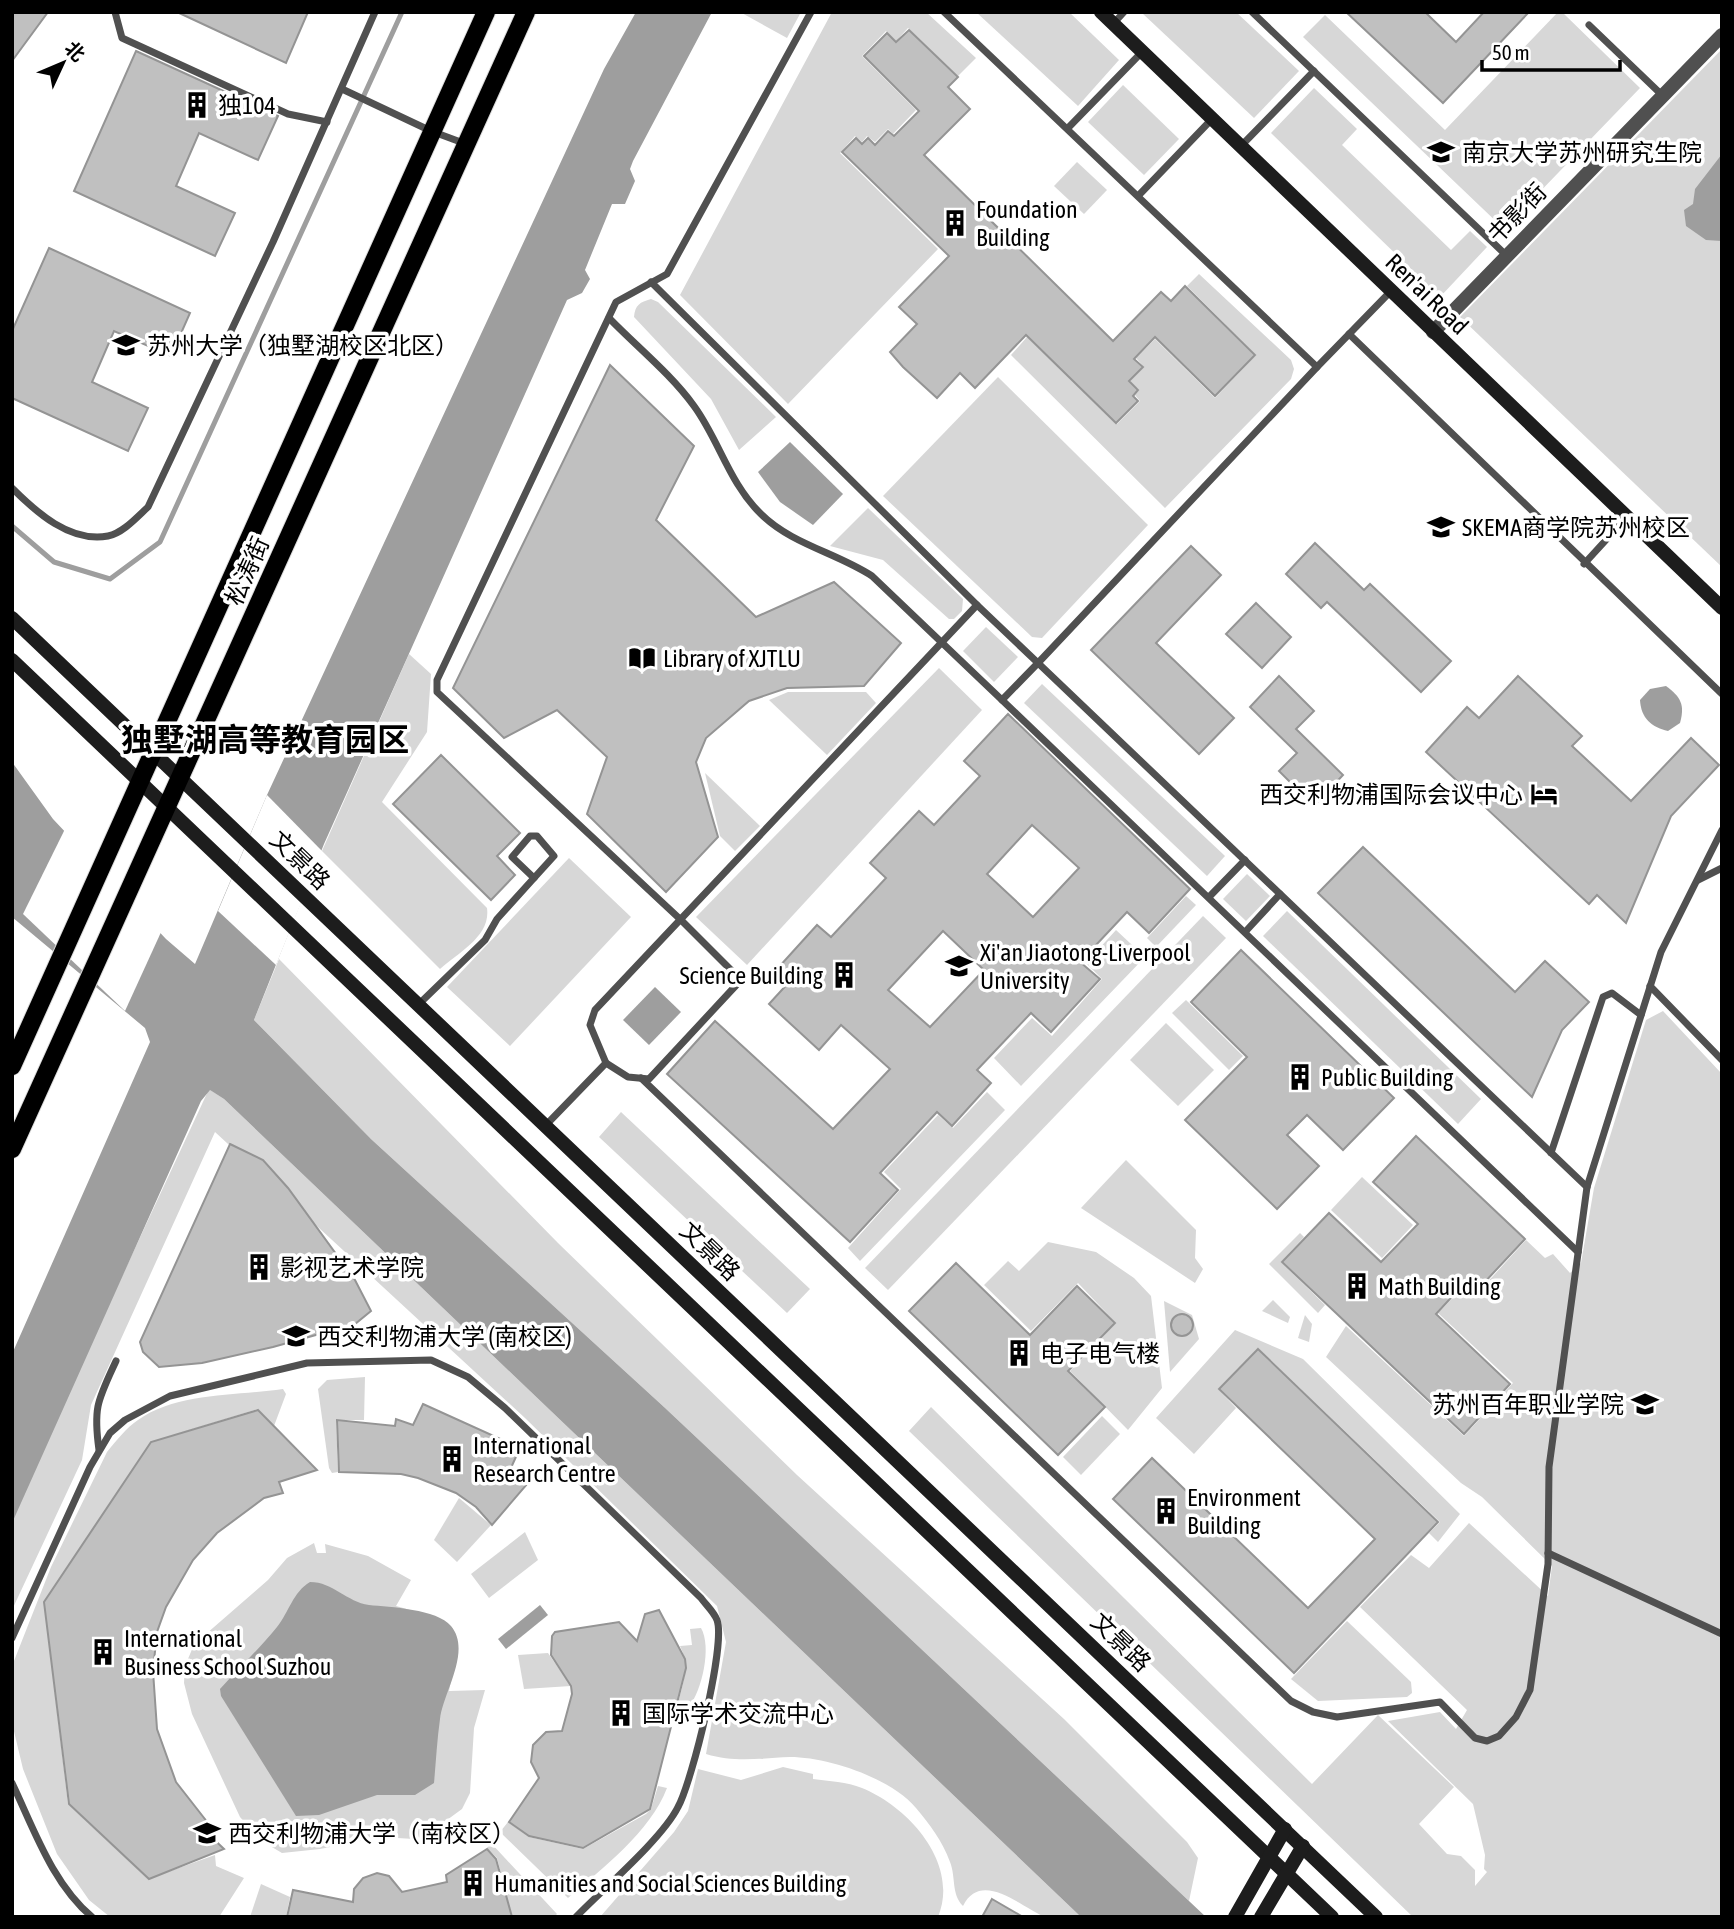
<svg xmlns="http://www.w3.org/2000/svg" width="1734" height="1929" viewBox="0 0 1734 1929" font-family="'Asap Condensed','Noto Sans SC',sans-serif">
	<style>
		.green { fill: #d7d7d7 }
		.water { fill: #9e9e9e }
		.pier { fill: #fff }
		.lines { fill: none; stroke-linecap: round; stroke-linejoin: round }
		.stream { stroke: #9e9e9e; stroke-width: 5 }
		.building { fill: #c0c0c0; stroke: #949494; stroke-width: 2; fill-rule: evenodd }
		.primary-casing { stroke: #dbdbdb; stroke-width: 20 }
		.service { stroke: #505050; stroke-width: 7 }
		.tertiary { stroke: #505050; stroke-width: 14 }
		.secondary { stroke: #1d1d1d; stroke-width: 14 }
		.primary { stroke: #000; stroke-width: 18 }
		.labels { text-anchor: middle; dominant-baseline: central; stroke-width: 7; stroke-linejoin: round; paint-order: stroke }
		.poi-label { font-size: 24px; fill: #000; stroke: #fff; text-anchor: start }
		.street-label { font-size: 24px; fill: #000; stroke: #fff }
		.district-label { font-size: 32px; font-weight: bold; fill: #000; stroke: #fff }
	</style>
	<rect width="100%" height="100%" fill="#fff"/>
	<g class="green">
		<path d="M740 12H801L787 38Z"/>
		<path d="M832 12H926L976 58 958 76 908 28 896 41 886 31 862 56 916 110 893 134 888 129 875 142 867 136 862 142 855 136 840 153 938 249 788 404 680 295Z"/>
		<path d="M976 12H1069L1119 60 1078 106Z"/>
		<path d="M1236 12 1299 71 1254 118 1142 13Z"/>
		<path d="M1558 12H1562L1640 88 1504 229 1303 37 1325 15 1445 130Z"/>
		<path d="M1722 49V567L1460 317Z"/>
		<path d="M1123 85 1179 139 1144 175 1088 122Z"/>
		<path d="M1314 88 1357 129 1342 145 1451 250 1470 231 1487 247 1440 297 1271 133Z"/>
		<path d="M1077 162 1107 190 1084 214 1054 186Z"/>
		<path d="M1199 274 1291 360 1294 369 1291 379 1165 508 1011 355 1027 337 1117 424 1140 401 1135 395 1139 390 1130 381 1144 367 1136 358 1155 339 1215 398 1256 355 1187 286Z"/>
		<path d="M651 299 658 302 776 417 739 450 711 399 634 317C635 305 640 302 651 299Z"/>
		<path d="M998 377 1148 525 1042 638 1032 637 883 496Z"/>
		<path d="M868 508 963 599 962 611 954 619H949L883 560 830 546Z"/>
		<path d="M986 627 1018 657 994 682 963 651Z"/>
		<path d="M409 654 431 674 427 732 382 802 487 908C491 936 459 952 440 969L322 851Z"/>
		<path d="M939 668 982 710 747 965 696 917Z"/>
		<path d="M1042 684 1225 856 1207 876 1024 703Z"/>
		<path d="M788 692H866L876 703 827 755 769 700Z"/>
		<path d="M705 773 760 826 735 851 720 836Z"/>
		<path d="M569 858 631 917 510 1046 447 987Z"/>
		<path d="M1247 874 1270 896 1246 921 1223 899Z"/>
		<path d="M1186 896 1196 905 1156 947 1147 938Z"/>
		<path d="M1287 911 1481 1099 1458 1124 1263 936Z"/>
		<path d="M1203 916 1226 938 888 1290 865 1268Z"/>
		<path d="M1116 930 1145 957 1021 1086 994 1058 1032 1018 1052 1036 1102 979 1086 963Z"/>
		<path d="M279 959 558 1243 797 1475 1064 1719 1187 1842 1198 1858 1189 1901 664 1407 371 1139 254 1020Z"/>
		<path d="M1186 1000 1243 1056 1229 1070 1172 1013Z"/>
		<path d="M1663 1011 1722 1074V1917H1413L909 1431 931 1407 1312 1784 1378 1715 1454 1787 1419 1824 1447 1854 1461 1856 1475 1870V1886L1487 1872 1484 1869 1485 1855 1473 1804 1388 1721 1440 1712 1456 1729 1467 1710 1360 1607 1411 1555 1429 1568 1469 1523 1548 1596 1552 1566 1482 1497 1461 1483 1326 1357 1346 1326 1464 1436 1513 1383 1438 1313 1472 1278 1483 1287 1526 1240 1545 1258 1553 1254 1570 1273 1581 1263 1594 1188 1646 1020Z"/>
		<path d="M1166 1023 1214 1070 1178 1106 1130 1060Z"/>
		<path d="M209 1089 224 1099 1081 1917C1070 1917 1054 1920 1043 1916 1020 1906 981 1870 963 1906 951 1894 956 1877 950 1862 942 1840 930 1825 916 1808 891 1778 828 1757 790 1757 760 1758 736 1763 706 1754L726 1642 717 1606 525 1418 215 1132 91 1405 82 1460 12 1610V1513Z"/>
		<path d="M987 1092 1005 1110 860 1261 848 1248 901 1189 884 1172 938 1115 953 1128Z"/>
		<path d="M621 1112 810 1289 787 1313 599 1137Z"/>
		<path d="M1126 1160 1196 1230 1195 1258 1203 1269 1195 1283 1081 1208Z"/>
		<path d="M1362 1177 1413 1225 1382 1258 1331 1210Z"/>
		<path d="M1300 1233 1304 1237 1281 1262 1325 1305 1318 1313 1269 1264Z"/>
		<path d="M1048 1242 1096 1252 1134 1278 1151 1296 1162 1388 1128 1430 1070 1371 1116 1323 1078 1283 1031 1331 984 1285 1008 1261 1019 1271Z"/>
		<path d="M1273 1300 1290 1317 1288 1323 1262 1311Z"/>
		<path d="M1164 1301 1192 1315 1199 1339 1170 1372Z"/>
		<path d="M1305 1315 1312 1324 1309 1342 1298 1338Z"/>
		<path d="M1235 1330 1303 1359 1460 1514 1438 1542 1429 1533 1440 1522 1258 1348 1218 1389 1236 1408 1194 1454 1156 1418Z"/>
		<path d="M365 1377 364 1420H336L338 1472 332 1473 329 1468 318 1389 327 1380Z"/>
		<path d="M283 1389 286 1394 274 1426 258 1409 151 1442 44 1602 68 1804 148 1879 215 1855 216 1866 244 1878 219 1917H110L89 1900 57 1854 23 1769 12 1723V1666L51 1567 107 1452C116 1441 126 1428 138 1420 178 1392 237 1396 283 1389Z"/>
		<path d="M1102 1416 1120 1434 1081 1475 1063 1457Z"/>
		<path d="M459 1498 491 1525 457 1562 434 1540Z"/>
		<path d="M525 1532 538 1560 489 1598 471 1574Z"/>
		<path d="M314 1543 317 1553H326L325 1544 368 1556 411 1580 396 1606C462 1625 463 1624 449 1691L485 1690 474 1728 470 1793 462 1809 425 1836 414 1839 381 1837 320 1849 282 1853 260 1840 240 1817 192 1714 184 1683 185 1666 193 1647 206 1634 268 1580 287 1558Z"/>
		<path d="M1347 1621 1411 1682 1412 1693 1407 1697 1318 1701 1291 1679Z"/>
		<path d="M701 1628C712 1647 702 1690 689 1707L678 1704C683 1683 690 1666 680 1646L692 1645 690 1629Z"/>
		<path d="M548 1653 571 1686 524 1689 518 1655Z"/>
		<path d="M783 1767 813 1774V1779C829 1781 847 1782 862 1788 909 1807 960 1864 938 1917H600L674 1832 688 1811 698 1769 741 1780Z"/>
		<path d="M658 1786 667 1788C650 1832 603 1868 568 1898L500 1832 508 1822 529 1837 583 1849 646 1814 651 1809Z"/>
		<path d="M491 1843 557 1914 554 1917H512L497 1858 487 1848Z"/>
		<path d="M261 1884 290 1897 286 1917H250Z"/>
	</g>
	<g class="water">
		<path d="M636 12H712L633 161 630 169 635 181 625 204H612L585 270 590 279 582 293 567 300 324 844 254 1020 371 1139 664 1407 1206 1917H1081L224 1099 210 1090 201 1101 12 1523V1354L150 1042 145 1028 12 917V762L53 819 166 939 195 964 267 795 604 69Z"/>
		<path d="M1722 154V241L1706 240 1686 226 1684 210 1693 204 1695 189Z"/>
		<path d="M790 442 843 494 813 525 780 502 758 472Z"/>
		<path d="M1666 686C1681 697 1685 705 1680 723L1668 731C1651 727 1641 718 1640 700L1650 689Z"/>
		<path d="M655 987 681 1012 649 1045 623 1020Z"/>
		<path d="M310 1582C333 1582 347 1602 369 1605 390 1607 437 1609 451 1626 472 1651 443 1693 440 1719 437 1740 436 1762 434 1783L415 1795H377L319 1815 296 1816 221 1696 220 1689C239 1668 259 1649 277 1627 289 1612 293 1592 310 1582Z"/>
		<path d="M540 1605 548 1615 506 1649 498 1639Z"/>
	</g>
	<g class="pier">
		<path d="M267 795 322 851 276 965 218 911Z"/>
		<path d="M66 827 162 930 125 1011 23 914Z"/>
	</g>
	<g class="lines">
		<path class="stream" d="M12 526 54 562 110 579 160 542 402 12"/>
	</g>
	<g class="building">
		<path d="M12 12H48L12 61Z"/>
		<path d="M177 12H308L286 63Z"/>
		<path d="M1346 12H1425L1456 42 1484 12H1529L1443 103Z"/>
		<path d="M909 30 958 77 948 87 970 109 924 155 1113 341 1161 292 1171 301 1185 286 1255 355 1215 396 1155 337 1134 359 1143 367 1129 381 1138 390 1133 396 1138 401 1116 423 1026 335 975 388 960 373 937 398 903 367 890 352 917 324 899 307 949 256 842 152 856 138 862 144 868 138 875 145 888 131 894 136 919 111 864 56 887 33 896 42Z"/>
		<path d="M136 51 278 116 258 160 199 133 176 186 235 213 215 256 74 191Z"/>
		<path d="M49 248 190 313 171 356 114 331 92 382 148 408 128 451 12 398V331Z"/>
		<path d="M610 365 694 446 656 520 756 617 834 582 901 643 864 686 787 688 749 701 706 738 696 762 718 837 666 892 587 814 607 757 557 710 504 738 453 688Z"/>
		<path d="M1315 543 1364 590 1370 584 1451 661 1421 692 1327 602 1321 608 1286 574Z"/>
		<path d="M1191 546 1221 575 1156 643 1234 718 1199 754 1091 650Z"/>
		<path d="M1256 603 1291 637 1262 668 1226 634Z"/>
		<path d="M1279 676 1314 711 1296 729 1343 775 1314 806 1279 771 1297 753 1250 707Z"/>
		<path d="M1518 676 1582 736 1572 746 1631 801 1691 738 1719 765 1671 816 1626 923 1597 895 1589 904 1426 752 1467 707 1479 718Z"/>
		<path d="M1008 714 1190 889 1149 933 1127 912 1080 962 1100 979 1051 1032 1031 1013 977 1070 991 1083 952 1126 937 1112 880 1173 898 1190 850 1242 667 1074 715 1021 833 1129 890 1069 841 1025 819 1050 769 1004 791 980 778 968 817 925 831 937 886 878 870 863 919 811 934 825 980 776 964 761ZM1032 825 1079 868 1033 917 987 874ZM943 931 984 970 930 1027 888 990Z"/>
		<path d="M441 755 520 833 497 856 515 875 491 900 393 804Z"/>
		<path d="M1363 847 1515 992 1545 961 1589 1002 1562 1030 1532 1097 1318 893Z"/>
		<path d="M1241 950 1394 1098 1343 1150 1307 1115 1287 1135 1319 1166 1277 1209 1185 1120 1247 1057 1191 1002Z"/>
		<path d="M1416 1136 1525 1239 1482 1285 1472 1275 1436 1314 1510 1384 1464 1434 1282 1262 1329 1213 1381 1262 1418 1224 1373 1182Z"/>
		<path d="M230 1144 263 1160 288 1188 355 1280 371 1311 355 1324 273 1347 202 1363 159 1367 143 1352 140 1342Z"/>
		<path d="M956 1263 1030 1335 1077 1286 1115 1323 1068 1371 1105 1407 1058 1455 909 1311Z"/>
		<circle cx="1182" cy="1325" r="11"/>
		<path d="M1258 1349 1438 1522 1294 1673 1113 1499 1152 1458 1308 1608 1375 1539 1219 1389Z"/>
		<path d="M423 1404 520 1448 510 1470 528 1483 492 1525 476 1507 456 1493 418 1478 401 1474 339 1472 337 1420 395 1426 396 1419 413 1425Z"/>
		<path d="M258 1410 317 1470 279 1482 283 1493 264 1498 217 1533 193 1560 166 1607 157 1632 153 1671 157 1729 176 1782 208 1823 204 1830 224 1849 149 1879 69 1804 44 1602 151 1442Z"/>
		<path d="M659 1610 685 1659 686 1668 650 1809 583 1848 529 1836 509 1822 539 1778 531 1762 533 1745 546 1732 562 1731 572 1694 571 1686 551 1655 552 1636 555 1632 619 1622 637 1641 645 1614Z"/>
		<path d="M487 1849 496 1859 512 1917H287L293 1890 353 1902 354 1889 363 1878 377 1873 389 1876 402 1892 447 1882 446 1875Z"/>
		<path d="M992 1899 1023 1917H982Z"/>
	</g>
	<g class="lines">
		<defs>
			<g id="primary">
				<path d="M12 1066 486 12"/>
				<path d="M12 1149 526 12"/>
			</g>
		</defs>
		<use href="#primary" class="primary-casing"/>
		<g class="service">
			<path d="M115 12 122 38 288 114 327 122"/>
			<path d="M1252 12 1507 256"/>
			<path d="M1113 24 1124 12"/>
			<path d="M1589 25 1663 96"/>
			<path d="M342 89 431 131 466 144"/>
			<path d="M1068 128 1142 52"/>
			<path d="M1241 146 1314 71"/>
			<path d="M1139 195 1212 119"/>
			<path d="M651 282 977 605"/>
			<path d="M609 318C636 346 671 374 694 406 719 440 729 483 761 514 791 544 837 553 872 576L1002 700"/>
			<path d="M1349 334 1722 694"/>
			<path d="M1317 367 1391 291"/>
			<path d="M12 488C36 512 70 543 108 536 123 533 137 517 148 507L273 242 375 12"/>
			<path d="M1584 564 1627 517"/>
			<path d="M530 836H537L554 856 534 878 512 857Z"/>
			<path d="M1698 880 1722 868"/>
			<path d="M1210 896 1245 860"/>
			<path d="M1246 931 1280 894"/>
			<path d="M1650 986 1722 1060"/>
			<path d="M419 1004 485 940 497 919 534 878"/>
			<path d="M606 1063 628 1077 649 1079 741 980 681 920 437 692V680L616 302 667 274 811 12"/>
			<path d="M641 1078 1291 1701 1313 1712 1337 1717 1440 1702 1475 1738 1487 1741 1499 1736 1516 1717 1530 1690 1548 1564 1549 1467 1587 1187 1661 952 1722 830"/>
			<path d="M546 1125 606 1063 590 1025 595 1010 977 605 1038 663 1317 367 944 12"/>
			<path d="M1551 1153 1603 997 1612 993 1641 1015"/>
			<path d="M1578 1252 1002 700 1038 663 1587 1187"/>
			<path d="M99 1450C93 1407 98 1400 116 1361"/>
			<path d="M1548 1553 1722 1634"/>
			<path d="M12 1638 90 1467 110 1433 125 1420 170 1396 307 1363 431 1360 468 1377 505 1408 701 1598C706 1605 714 1612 717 1620 726 1644 692 1782 678 1807 662 1839 603 1889 576 1917"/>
			<path d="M12 1783C34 1829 52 1883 92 1917"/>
		</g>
		<path class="tertiary" d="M1433 332 1722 35"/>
		<g class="secondary">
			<path d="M1101 12 1722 608"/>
			<path d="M12 618 1376 1917"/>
			<path d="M12 660 1332 1917"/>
			<path d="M1235 1917 1285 1829"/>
			<path d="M1261 1917 1303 1846"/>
		</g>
		<use href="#primary" class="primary"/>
	</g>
	<defs>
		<symbol id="building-bare" viewBox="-9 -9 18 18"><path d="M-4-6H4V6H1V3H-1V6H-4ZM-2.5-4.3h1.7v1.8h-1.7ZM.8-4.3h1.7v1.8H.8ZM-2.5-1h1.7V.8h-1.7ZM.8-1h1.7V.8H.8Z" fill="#000" stroke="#fff" stroke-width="2.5" paint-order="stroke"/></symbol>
		<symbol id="university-bare" viewBox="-9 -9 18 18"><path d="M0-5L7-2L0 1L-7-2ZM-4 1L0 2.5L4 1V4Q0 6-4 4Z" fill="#000" stroke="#fff" stroke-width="2.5" paint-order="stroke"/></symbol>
		<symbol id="library-bare" viewBox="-9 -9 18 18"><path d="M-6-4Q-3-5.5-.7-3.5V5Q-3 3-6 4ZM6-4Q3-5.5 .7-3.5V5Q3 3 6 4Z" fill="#000" stroke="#fff" stroke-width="2.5" paint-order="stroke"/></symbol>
		<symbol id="hotel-bare" viewBox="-9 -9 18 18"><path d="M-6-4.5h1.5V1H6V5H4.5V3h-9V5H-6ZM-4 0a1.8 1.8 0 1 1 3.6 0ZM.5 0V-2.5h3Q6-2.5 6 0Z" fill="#000" stroke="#fff" stroke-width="2.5" paint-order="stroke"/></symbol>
		<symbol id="school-bare" viewBox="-9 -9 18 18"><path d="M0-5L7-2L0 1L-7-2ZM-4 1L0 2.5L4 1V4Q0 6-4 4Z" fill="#000" stroke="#fff" stroke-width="2.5" paint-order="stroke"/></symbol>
	</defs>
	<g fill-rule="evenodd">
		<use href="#building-bare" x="178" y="86" width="38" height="38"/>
		<use href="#university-bare" x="1422" y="133" width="38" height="38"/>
		<use href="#building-bare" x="936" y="204" width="38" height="38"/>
		<use href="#university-bare" x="107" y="326" width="38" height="38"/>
		<use href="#university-bare" x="1422" y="508" width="38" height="38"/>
		<use href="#library-bare" x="623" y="639" width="38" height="38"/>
		<use href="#hotel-bare" x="1525" y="775" width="38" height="38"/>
		<use href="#university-bare" x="940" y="947" width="38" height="38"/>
		<use href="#building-bare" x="825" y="956" width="38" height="38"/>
		<use href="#building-bare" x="1281" y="1058" width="38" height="38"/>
		<use href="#building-bare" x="240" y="1248" width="38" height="38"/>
		<use href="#building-bare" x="1338" y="1267" width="38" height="38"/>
		<use href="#university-bare" x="277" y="1317" width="38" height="38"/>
		<use href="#building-bare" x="1000" y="1334" width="38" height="38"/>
		<use href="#university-bare" x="1626" y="1385" width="38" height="38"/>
		<use href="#building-bare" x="433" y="1440" width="38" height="38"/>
		<use href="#building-bare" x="1147" y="1492" width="38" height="38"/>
		<use href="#building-bare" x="84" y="1633" width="38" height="38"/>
		<use href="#building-bare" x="602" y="1694" width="38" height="38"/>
		<use href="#school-bare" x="188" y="1814" width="38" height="38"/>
		<use href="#building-bare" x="454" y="1864" width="38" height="38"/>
	</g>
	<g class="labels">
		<g class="poi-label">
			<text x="218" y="105">独104</text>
			<text x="1462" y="152">南京大学苏州研究生院</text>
			<text x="976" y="209">Foundation<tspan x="976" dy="28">Building</tspan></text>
			<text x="147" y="345">苏州大学（独墅湖校区北区）</text>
			<text x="1462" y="527">SKEMA商学院苏州校区</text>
			<text x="663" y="658">Library of XJTLU</text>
			<text x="1523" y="794" text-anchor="end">西交利物浦国际会议中心</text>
			<text x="980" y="952">Xi'an Jiaotong-Liverpool<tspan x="980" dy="28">University</tspan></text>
			<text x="823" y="975" text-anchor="end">Science Building</text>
			<text x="1321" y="1077">Public Building</text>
			<text x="280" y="1267">影视艺术学院</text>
			<text x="1378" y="1286">Math Building</text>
			<text x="317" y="1336">西交利物浦大学 (南校区)</text>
			<text x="1040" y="1353">电子电气楼</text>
			<text x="1624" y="1404" text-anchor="end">苏州百年职业学院</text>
			<text x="473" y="1445">International<tspan x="473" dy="28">Research Centre</tspan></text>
			<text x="1187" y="1497">Environment<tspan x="1187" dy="28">Building</tspan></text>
			<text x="124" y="1638">International<tspan x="124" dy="28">Business School Suzhou</tspan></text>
			<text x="642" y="1713">国际学术交流中心</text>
			<text x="228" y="1833">西交利物浦大学（南校区）</text>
			<text x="494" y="1883">Humanities and Social Sciences Building</text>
		</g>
		<g class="street-label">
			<text transform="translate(1517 213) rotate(-46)">书影街</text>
			<text transform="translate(1427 294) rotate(44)">Ren'ai Road</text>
			<text transform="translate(247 571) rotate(-66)">松涛街</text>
			<text transform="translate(300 860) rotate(44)">文景路</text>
			<text transform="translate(710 1251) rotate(44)">文景路</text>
			<text transform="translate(1121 1642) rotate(44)">文景路</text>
		</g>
		<g class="district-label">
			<text x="265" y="739">独墅湖高等教育园区</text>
		</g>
	</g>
	<rect width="1734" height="1929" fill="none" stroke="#000000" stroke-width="28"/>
	<g transform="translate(63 63) rotate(46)" stroke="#ffffff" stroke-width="5" paint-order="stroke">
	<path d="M0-5L12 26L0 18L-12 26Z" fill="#000000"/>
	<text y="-10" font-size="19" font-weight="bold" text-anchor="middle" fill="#000000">北</text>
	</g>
	<path d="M1482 60v10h138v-10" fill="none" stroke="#000000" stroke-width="3.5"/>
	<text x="1492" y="60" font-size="21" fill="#000000" stroke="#ffffff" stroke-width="5" paint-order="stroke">50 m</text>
</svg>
